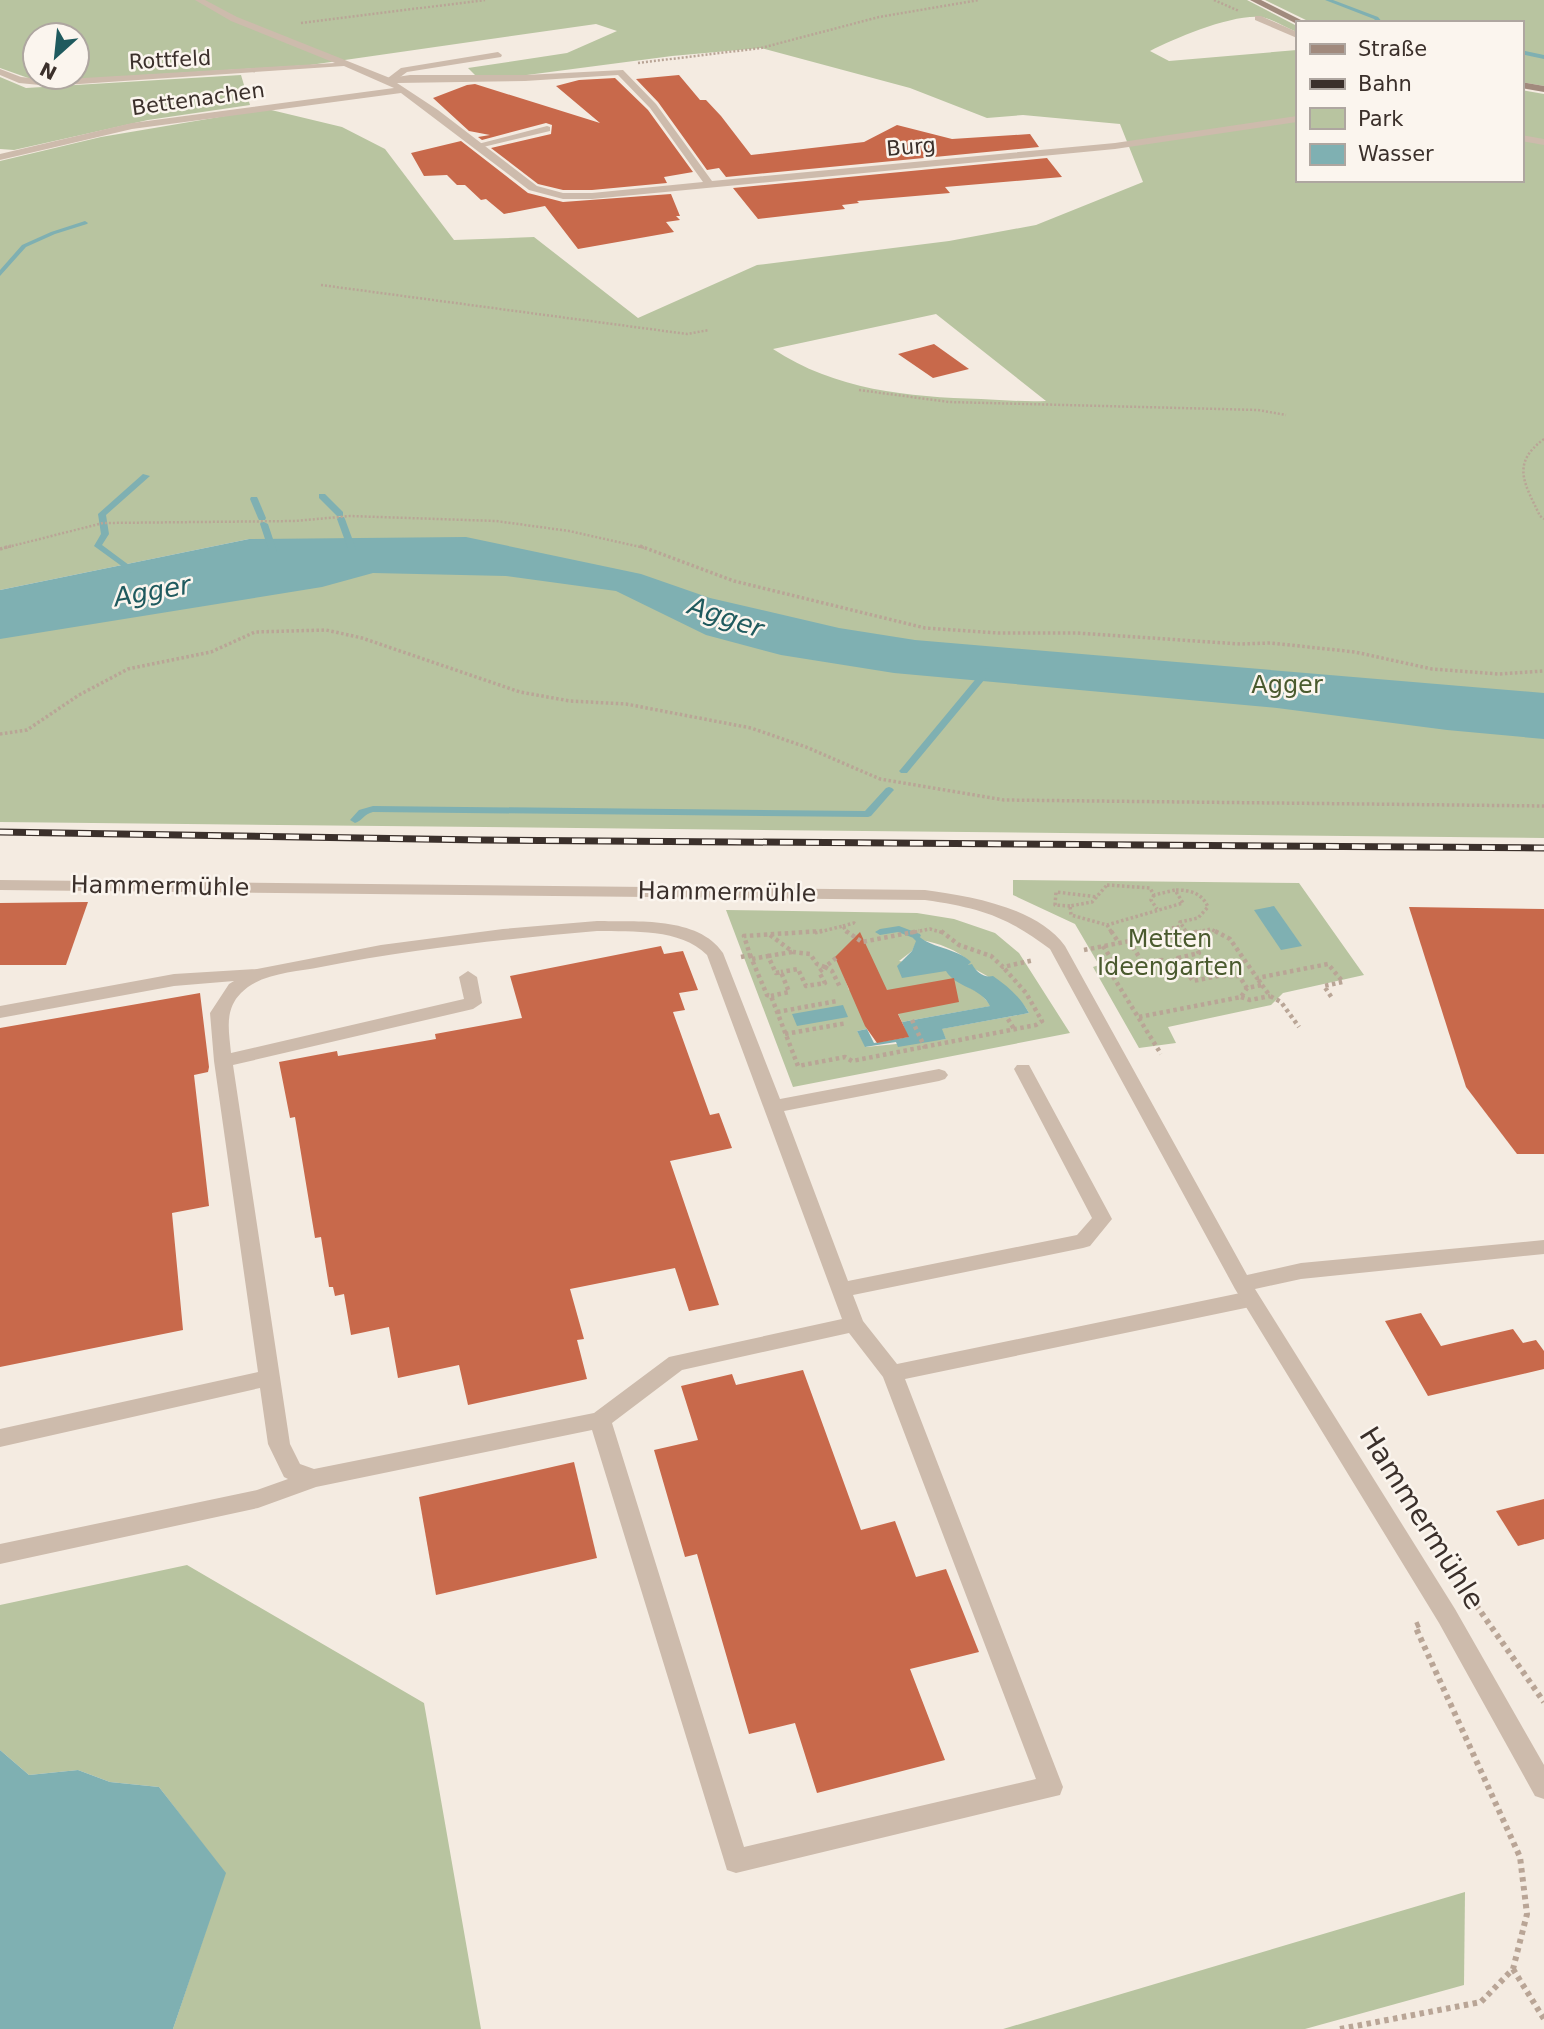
<svg xmlns="http://www.w3.org/2000/svg" width="1544" height="2029" viewBox="0 0 1544 2029" font-family="'DejaVu Sans',sans-serif">
	<style>
		.green { fill: #b8c4a0; fill-rule: evenodd }
		.water { fill: #7fb0b2 }
		.lines { fill: none; stroke-linecap: round; stroke-linejoin: round }
		.stream { fill: #7fb0b2; fill-rule: evenodd }
		.building { fill: #c8694b }
		.path-far3 { stroke: #b9a596; stroke-width: 2.5; stroke-dasharray: 2 2; stroke-linecap: butt }
		.path-far2 { stroke: #b9a596; stroke-width: 3.5; stroke-dasharray: 2.5 2.5; stroke-linecap: butt }
		.path-far1 { stroke: #b9a596; stroke-width: 4.5; stroke-dasharray: 3.5 3.5; stroke-linecap: butt }
		.path { stroke: #b9a596; stroke-width: 6; stroke-dasharray: 4.5 4.5; stroke-linecap: butt }
		.lane { fill: #cdbbac; fill-rule: evenodd }
		.street { fill: #cdbbac; fill-rule: evenodd }
		.secondary { fill: #a18a7d; fill-rule: evenodd }
		.rail-casing { stroke: #3b302b; stroke-width: 7 }
		.rail { stroke: #fbf5ee; stroke-width: 4.5; stroke-dasharray: 13; stroke-linecap: butt }
		.labels { text-anchor: middle; dominant-baseline: central; stroke-width: 5; stroke-linejoin: round; paint-order: stroke }
		.far-street-label { font-size: 21px; fill: #3b302b; stroke: #fbf5ee }
		.park-label { font-size: 24px; fill: #4a5a2e; stroke: #fbf5ee }
		.street-label { font-size: 24px; fill: #3b302b; stroke: #fbf5ee }
		.water-label { font-size: 26px; font-style: italic; fill: #1f5a5e; stroke: #fbf5ee }
		.near-street-label { font-size: 28px; fill: #3b302b; stroke: #fbf5ee }
	</style>
	<rect width="100%" height="100%" fill="#f4ebe1"/>
	<g class="green">
		<path d="M0 0H1247L1297 26V32C1286 28 1273 19 1261 17 1232 14 1175 38 1150 51L1169 61 1297 50V180H1521V90L1544 94V838L0 822V603L334 539H249L0 590V161L101 137 267 109 342 127 385 149 454 240 534 237 638 318 757 265 949 241 1036 225 1143 182 1120 124 1023 115 987 118 910 88 761 48 672 56 527 75 476 76 468 68 567 53 617 31 596 24 310 65 49 81 31 79 0 68ZM35 35H77V77H35ZM936 314 1046 401C1025 402 1002 400 981 399 908 397 835 390 773 349Z"/>
		<path d="M1265 0H1544V86L1521 82V23H1312Z"/>
		<path d="M241 75 250 105 148 120 14 150 0 149V77L26 88Z"/>
		<path d="M1013 880 1299 883 1364 975 1283 993 1271 1005 1168 1027 1176 1043 1139 1048 1093 967 1099 965 1075 924 1013 895Z"/>
		<path d="M726 910 917 913 954 919 995 933 1019 953 1070 1033 793 1087ZM921 940C938 943 958 950 970 962L968 965C991 979 1015 989 1029 1013L941 1029 946 1039 866 1047 857 1031 867 1029 855 989 849 990 843 974 887 990 902 1022 991 1006 980 993 966 986 946 970 899 961 912 951 917 941Z"/>
		<path d="M187 1565 424 1703 481 2029H173L225 1873 159 1787 110 1782 78 1770 29 1775 0 1750V1605Z"/>
		<path d="M1465 1892 1464 1985 1305 2029H1003Z"/>
	</g>
	<g class="water">
		<path d="M466 537 641 574 710 598 839 628 915 640 1544 693V739L1447 730 1277 708 894 673 781 655 706 635 616 591 506 576 373 573 322 587 0 639V590L249 539Z"/>
		<path d="M1274 906 1302 946 1281 950 1254 910Z"/>
		<path d="M918 935C927 947 957 948 971 962L968 965 972 964C976 972 984 978 993 976 1009 987 1020 997 1029 1013L942 1029 946 1039 898 1047 896 1042 865 1047 857 1031 867 1029 874 1043 908 1037 902 1022 990 1006C981 987 956 988 946 971L902 978 897 966 912 951 916 941 913 938Z"/>
		<path d="M843 1005 848 1017 797 1026 792 1014Z"/>
		<path d="M0 1750 29 1775 78 1770 110 1782 159 1787 226 1873 173 2029H0Z"/>
	</g>
	<g class="lines">
		<g class="stream">
			<path d="M1325 0H1333L1378 17 1383 23H1378L1374 19Z"/>
			<path d="M1521 50 1544 55V59L1521 54Z"/>
			<path d="M85 221 88 223 87 224 55 234 26 247 0 276V270L22 245 51 232Z"/>
			<path d="M143 474 150 476 106 515 109 534 102 545 137 571 138 573 134 575 94 546 101 534 98 514Z"/>
			<path d="M319 494H325L343 512V516H337L319 498Z"/>
			<path d="M251 497H257L258 499 266 518 265 520H259L258 518 250 499Z"/>
			<path d="M338 517H344L345 519 356 549 355 551H352L348 549 337 519Z"/>
			<path d="M261 522H264L268 524 277 551 276 553H273L269 551 260 524Z"/>
			<path d="M987 668 990 669V673L907 773H901L899 771 901 769 984 669Z"/>
			<path d="M889 787 892 788 894 790 892 792 871 816 868 817 373 812C364 814 362 821 355 823L350 820 359 810 373 806 865 811 886 788Z"/>
			<path d="M899 926 920 934 921 936 916 939 898 932 880 935 875 932 880 929Z"/>
		</g>
	</g>
	<g class="building">
		<path d="M679 75 700 100H706L721 116 751 155 864 142 897 125 952 139 1030 134 1039 147 726 177 719 168 707 170 658 102 636 79Z"/>
		<path d="M615 78 648 110 693 172 664 177 667 183 592 190H563L538 184 491 148 551 134 552 125 546 123 482 140 478 137 490 135 469 131 433 98 467 85 475 84 600 123 556 86 579 80Z"/>
		<path d="M461 141 528 193 563 202 671 194 680 216H676L680 220 666 222 674 232 578 249 545 206 504 214 486 199 481 200 465 185H457L447 175 424 176 411 153Z"/>
		<path d="M1047 158 1062 177 945 187 950 193 857 201 859 203 842 205 845 209 758 219 733 188Z"/>
		<path d="M934 344 969 369 933 378 898 354Z"/>
		<path d="M88 902 66 965H0V903Z"/>
		<path d="M1409 907 1544 909V1154H1517L1466 1087Z"/>
		<path d="M860 932 887 990 954 978 959 1002 898 1014 909 1037 877 1043 865 1026 835 957Z"/>
		<path d="M661 946 664 954 683 951 698 990 679 993 685 1010 673 1012 710 1115 719 1113 732 1148 670 1161 719 1305 689 1311 675 1268 570 1289 584 1339 577 1340 587 1379 468 1405 459 1365 398 1378 389 1327 351 1335 344 1294 335 1296 333 1287H329L321 1237 315 1238 295 1117 290 1118 279 1062 337 1051 338 1056 436 1039 435 1034 522 1018 510 976Z"/>
		<path d="M200 993 209 1067 208 1072 194 1075 209 1206 172 1213 183 1330 0 1367V1028Z"/>
		<path d="M1421 1313 1441 1346 1513 1329 1523 1343 1536 1340 1544 1351V1369L1428 1396 1385 1321Z"/>
		<path d="M803 1370 861 1530 895 1521 916 1577 946 1569 979 1652 910 1669 945 1760 817 1793 795 1723 749 1734 697 1554 685 1557 654 1450 698 1440 681 1386 732 1374 736 1385Z"/>
		<path d="M574 1462 597 1558 436 1595 419 1497Z"/>
		<path d="M1544 1499V1539L1518 1546 1496 1511Z"/>
	</g>
	<g class="lines">
		<g class="path-far3">
			<path d="M1214 0 1239 11"/>
			<path d="M301 23 485 0"/>
			<path d="M638 63 761 48 879 17 979 0"/>
			<path d="M321 285 687 334 709 330"/>
			<path d="M859 390 949 402 1258 410 1286 415"/>
			<path d="M1544 439C1510 464 1525 484 1540 516L1544 519"/>
			<path d="M4 548 103 523 295 521 350 516 496 521 569 531 645 548"/>
		</g>
		<g class="path-far2">
			<path d="M640 546 734 581 925 628 998 633H1077L1240 644 1271 643 1355 652 1432 669 1499 674 1544 671"/>
			<path d="M0 549 11 546"/>
			<path d="M0 734 27 730 79 695 128 669 211 652 255 632 326 630 362 638 520 692 570 701 626 704 751 728 806 747 880 779 1004 800 1544 806"/>
			<path d="M1107 885 1150 888 1154 895 1175 890 1183 903 1107 925 1071 915 1070 906 1092 902Z"/>
			<path d="M1176 890C1190 890 1202 893 1208 907L1198 918 1180 922 1187 933"/>
			<path d="M1154 895 1151 900 1157 909"/>
			<path d="M1070 906 1055 905 1056 892 1098 897"/>
			<path d="M1107 925 1112 933"/>
			<path d="M843 926 854 923 857 925"/>
			<path d="M815 933 843 926 847 933"/>
			<path d="M910 933 930 929 944 933"/>
			<path d="M1170 933 1167 929 1182 926"/>
			<path d="M1193 933 1211 929 1218 933"/>
		</g>
		<g class="path-far1">
			<path d="M846 931 862 942 919 931"/>
			<path d="M941 931 959 945 991 956 1003 967 1034 960"/>
			<path d="M1111 931 1119 943"/>
			<path d="M1168 931 1173 938 1188 935"/>
			<path d="M1215 931 1230 939 1257 978 1328 964 1343 982 1324 986 1332 998"/>
			<path d="M1187 934 1201 931"/>
			<path d="M770 935 793 952 810 954 817 964 825 967 819 972 825 983 806 986 798 969 781 972"/>
			<path d="M1129 941 1143 963 1162 960 1172 973 1186 971 1178 958 1199 953 1186 931"/>
			<path d="M1103 946 1112 960 1104 962 1161 1054"/>
			<path d="M1084 950 1170 933"/>
			<path d="M750 955 767 995 771 996 798 1066 845 1057 852 1061 1036 1025 1042 1021 1026 993 1003 967"/>
			<path d="M768 956 792 952"/>
			<path d="M741 957 750 955 744 936 822 931"/>
			<path d="M836 958 825 967 832 971 840 987"/>
			<path d="M752 959 768 956 776 973 781 972 789 992 771 996"/>
			<path d="M1186 971 1193 981 1218 976H1239L1247 988 1262 985 1257 978"/>
			<path d="M1262 985 1270 996 1281 1002 1299 1027"/>
			<path d="M1241 997 1250 1000 1270 996"/>
			<path d="M777 1012 837 1001"/>
			<path d="M1139 1017 1241 997 1247 988"/>
			<path d="M1008 1019 1014 1029"/>
			<path d="M912 1020 925 1048"/>
			<path d="M785 1034 847 1023"/>
		</g>
		<g class="path">
			<path d="M1476 1605 1544 1702"/>
			<path d="M1513 1969 1544 2019"/>
			<path d="M1340 2029 1481 2002 1513 1969 1527 1914 1520 1857 1415 1626 1422 1623"/>
		</g>
		<g class="lane">
			<path d="M1255 16H1261L1297 32V38L1255 20Z"/>
			<path d="M498 52 502 55 501 57 407 72 392 83 384 81 401 68Z"/>
			<path d="M547 126 550 127V131L479 148 474 145Z"/>
			<path d="M597 921C636 922 698 916 723 953L780 1099 939 1069 945 1071 948 1075 945 1079 939 1081 784 1111 848 1281 1077 1235 1092 1218 1014 1069 1017 1065H1029L1112 1219 1090 1246 1083 1248 853 1295 863 1321 897 1364 1250 1291 1257 1294 1260 1299 1257 1304 1250 1307 905 1379 1063 1787 1060 1795 736 1873 727 1870 592 1430 316 1487 258 1508 0 1564V1544L257 1490 288 1479 284 1477 268 1444 260 1388 0 1447V1429L258 1372 214 1061 210 1013 229 984 234 981 174 986 0 1018V1006L174 974 257 969 381 945 503 929ZM597 931C633 932 680 928 707 955L842 1319 669 1357 594 1413 314 1469 300 1464 290 1444 233 1065 473 1009 482 1003 477 977 468 971 459 977 464 999 231 1053C229 1031 224 1010 241 993 260 973 296 972 321 967 413 949 504 939 597 931ZM849 1333 883 1377 1036 1779 744 1847 612 1423 682 1370Z"/>
		</g>
		<g class="street">
			<path d="M195 0H205L237 17 390 78 410 75H525L623 70 656 104 712 181 1115 143 1297 116V122L1115 149 592 199H563L529 190 401 93 132 129 0 160V154L132 123 394 88 344 66 50 86 19 83 0 75V69L21 77 50 80 335 63 231 21ZM618 75 650 108 703 182 592 193H563L537 186 438 110 397 83 525 81Z"/>
			<path d="M1521 135 1544 139V145L1521 141Z"/>
			<path d="M0 880 925 890C969 896 1037 907 1065 946L1247 1275 1301 1263 1544 1240V1254L1301 1279 1255 1289 1455 1609 1544 1765V1799L1535 1796 1439 1623 1235 1289 1050 949C1006 916 980 908 925 900L0 890Z"/>
		</g>
		<g class="secondary">
			<path d="M1250 0H1261L1307 23 1297 24Z"/>
			<path d="M1521 82 1544 86V92L1521 88Z"/>
		</g>
		<defs>
			<path id="rail" d="M0 832 481 840 1544 848"/>
		</defs>
		<use href="#rail" class="rail-casing"/>
		<use href="#rail" class="rail"/>
	</g>
	<g class="labels">
		<g class="far-street-label">
			<text transform="translate(170 60) rotate(-3)">Rottfeld</text>
			<text transform="translate(198 99) rotate(-8)">Bettenachen</text>
			<text transform="translate(911 147) rotate(-5)">Burg</text>
		</g>
		<g class="park-label">
			<text x="1287" y="685">Agger</text>
			<text x="1170" y="939">Metten<tspan x="1170" dy="28">Ideengarten</tspan></text>
		</g>
		<g class="street-label">
			<text transform="translate(160 886) rotate(1)">Hammermühle</text>
			<text transform="translate(727 892) rotate(1)">Hammermühle</text>
		</g>
		<g class="water-label">
			<text transform="translate(152 591) rotate(-10)">Agger</text>
			<text transform="translate(726 617) rotate(19)">Agger</text>
		</g>
		<g class="near-street-label">
			<text transform="translate(1422 1518) rotate(58)">Hammermühle</text>
		</g>
	</g>
	<rect x="1296" y="21" width="228" height="161" fill="#fbf5ee" stroke="#aea6a0" stroke-width="2"/>
	<rect x="1310" y="44" width="35" height="10" fill="#a18a7d" stroke="#aea6a0" stroke-width="2"/>
	<text x="1358" y="56" font-size="21" fill="#3b302b">Straße</text>
	<rect x="1310" y="79" width="35" height="10" fill="#3b302b" stroke="#aea6a0" stroke-width="2"/>
	<text x="1358" y="91" font-size="21" fill="#3b302b">Bahn</text>
	<rect x="1310" y="108" width="35" height="21" fill="#b8c4a0" stroke="#aea6a0" stroke-width="2"/>
	<text x="1358" y="126" font-size="21" fill="#3b302b">Park</text>
	<rect x="1310" y="144" width="35" height="21" fill="#7fb0b2" stroke="#aea6a0" stroke-width="2"/>
	<text x="1358" y="161" font-size="21" fill="#3b302b">Wasser</text>
	<g transform="translate(56 56) rotate(207)"><circle r="33" fill="#fbf5ee" stroke="#aea6a0" stroke-width="2"/>
	<path d="M0-5L12 26L0 18L-12 26Z" fill="#1f5a5e"/>
	<text y="-10" font-size="19" font-weight="bold" text-anchor="middle" fill="#3b302b">N</text>
	</g>
</svg>
